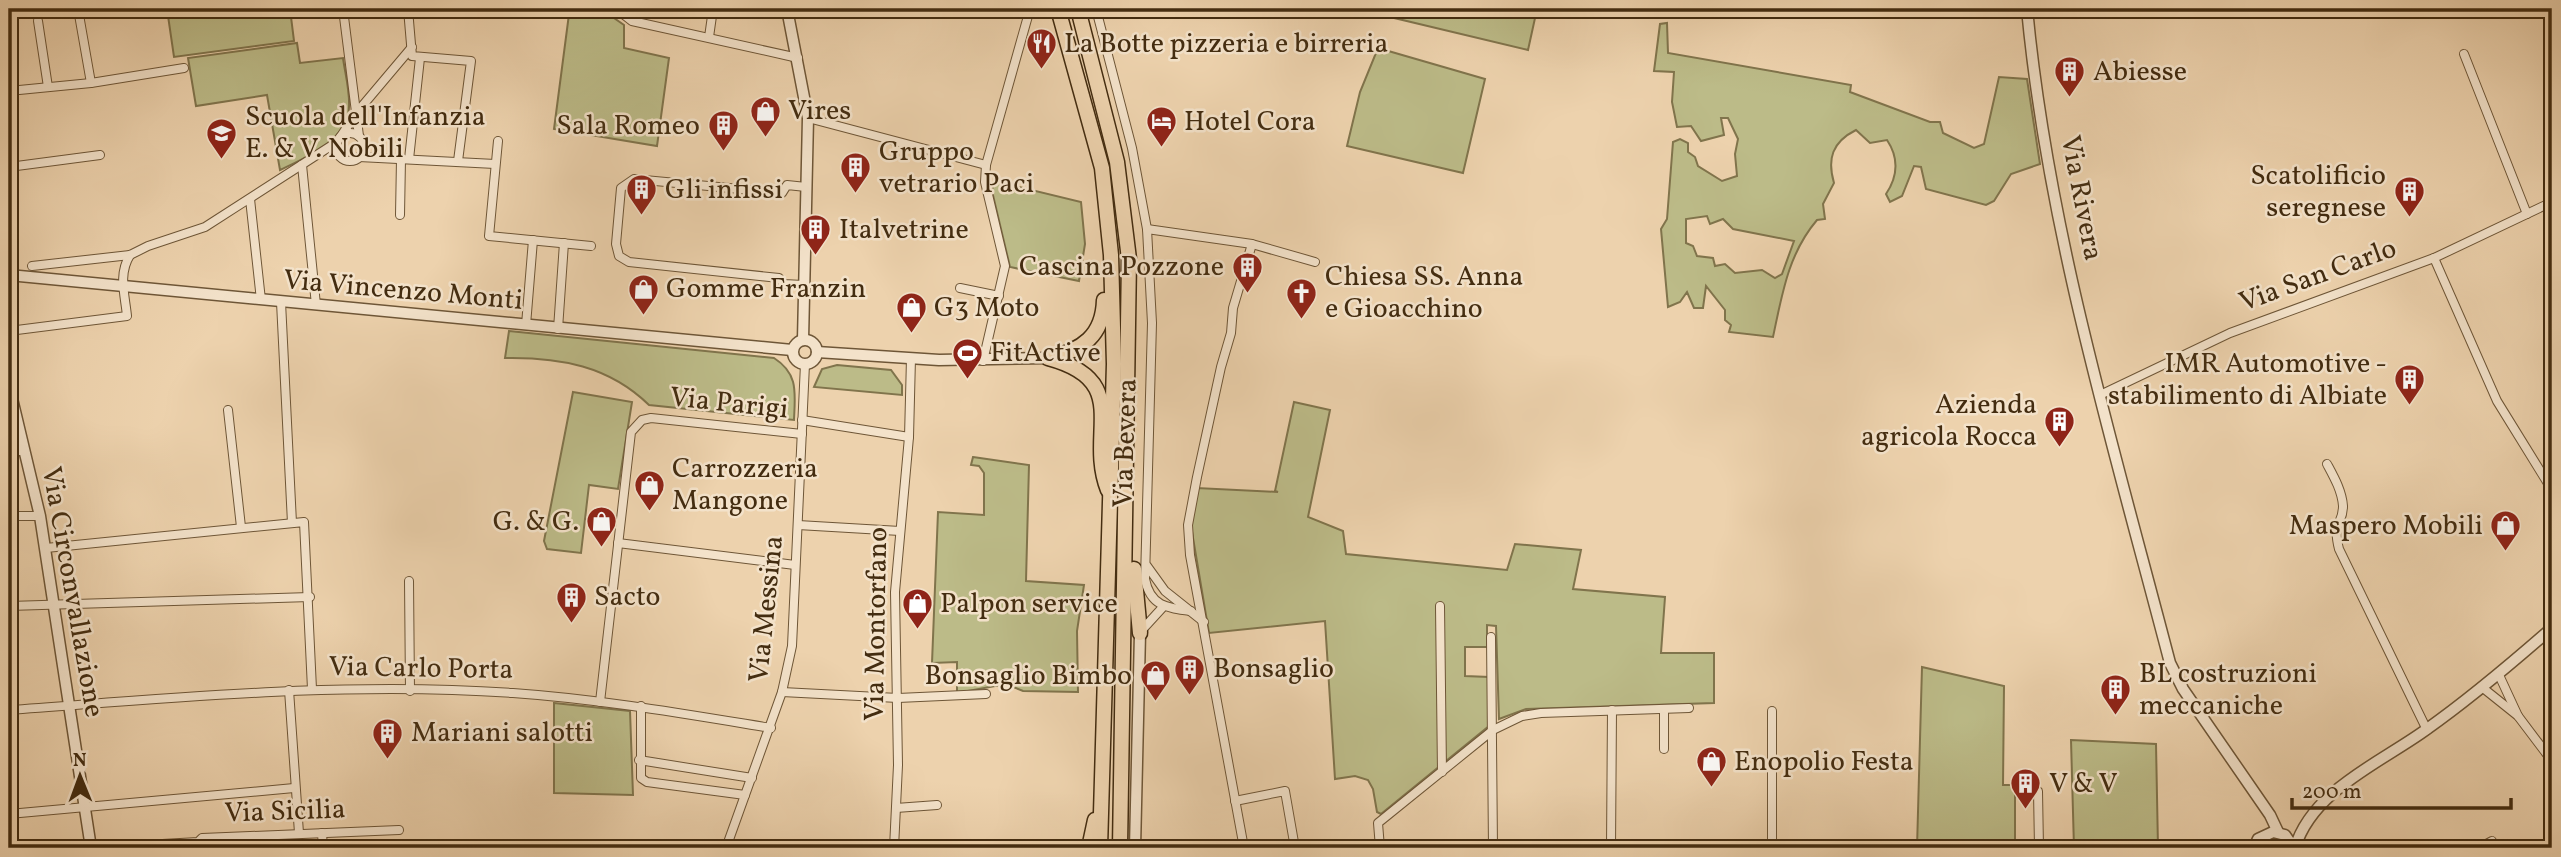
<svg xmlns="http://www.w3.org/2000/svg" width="2561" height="857" viewBox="0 0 2561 857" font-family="Vollkorn,serif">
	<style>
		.green { fill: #bcbb88; stroke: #80744c; stroke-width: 2; fill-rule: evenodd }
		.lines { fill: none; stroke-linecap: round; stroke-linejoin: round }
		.minor-casing { stroke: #6e5637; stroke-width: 10 }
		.tertiary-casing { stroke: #6e5637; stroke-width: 13 }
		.trunk-casing { stroke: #432c10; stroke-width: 17 }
		.minor { stroke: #f3e2ca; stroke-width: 8 }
		.tertiary { stroke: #f3e2ca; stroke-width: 10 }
		.trunk { stroke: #edd2ad; stroke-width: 14 }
		.labels { text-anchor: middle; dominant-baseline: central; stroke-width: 5; stroke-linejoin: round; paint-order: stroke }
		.poi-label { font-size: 28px; fill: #432c10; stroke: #f3e2ca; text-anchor: start }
		.street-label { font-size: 28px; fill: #432c10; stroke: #f3e2ca }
	</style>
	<rect width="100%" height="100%" fill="#edd2ad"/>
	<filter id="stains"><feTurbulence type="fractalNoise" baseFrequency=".00286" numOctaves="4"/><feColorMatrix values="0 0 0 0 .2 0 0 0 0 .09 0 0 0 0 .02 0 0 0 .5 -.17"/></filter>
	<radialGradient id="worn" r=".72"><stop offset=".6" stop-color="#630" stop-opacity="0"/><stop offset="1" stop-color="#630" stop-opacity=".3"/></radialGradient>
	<g class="green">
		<path d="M167 9H290L294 41 174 57Z"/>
		<path d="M1394 9H1537L1528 50 1390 17Z"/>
		<path d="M569 14 611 16 624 25V48L669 58 657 146 554 129Z"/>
		<path d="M1667 23 1668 53 1851 85 1850 92 1930 122H1940L1943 133 1974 148 1984 144 1999 77 2027 79 2040 164 2011 174 1994 201 1986 205 1926 189 1921 167 1914 166 1902 196 1890 202 1886 194C1898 176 1899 158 1887 140L1870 143 1856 130C1832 142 1827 159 1834 183L1823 204 1825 219 1817 220C1788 254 1782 295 1773 337L1729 332 1731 325 1725 320V310L1706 286 1703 308H1694L1687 292 1680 302 1668 307 1661 229 1667 219 1673 142 1680 139 1688 143V152L1695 157 1698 166 1722 181 1737 176 1735 154 1738 139 1728 118H1721L1724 135 1701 141 1691 126 1677 127 1672 102 1674 72 1654 71 1660 24ZM1707 216 1710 224 1723 219 1733 229 1794 241 1782 274 1775 278 1762 270 1735 273 1725 264 1715 266 1713 258 1697 256 1693 246 1686 243V219Z"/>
		<path d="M297 43 300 63 343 58C345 73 350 91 349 107 349 140 305 158 280 170L267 95 196 106 188 58Z"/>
		<path d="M1378 48 1485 79 1463 173 1347 146 1360 92Z"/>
		<path d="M994 181 1081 202 1085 244 1079 281 1010 267 992 191Z"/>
		<path d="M509 331 774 358C799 374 795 393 794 420L649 405C609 366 560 357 505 358Z"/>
		<path d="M837 365 891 370 902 385V395L814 387 822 369Z"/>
		<path d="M573 392 632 402 618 489 589 485 581 553 547 549 544 541Z"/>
		<path d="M1294 402 1330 410 1308 517 1343 531 1346 554 1507 570 1515 544 1581 550 1573 589 1665 597 1661 653H1714V703L1526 709 1499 719 1496 626 1487 625V647H1465V676L1489 677V726L1381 814 1377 812 1373 789 1368 780 1355 776 1335 779 1325 621 1209 633 1191 526 1197 488 1278 492 1275 491Z"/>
		<path d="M973 457 1029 465 1026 581 1084 585 1077 631 1078 692 1023 691 1006 684 957 693V662L932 663 938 512 984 515V473L979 466 971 465Z"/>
		<path d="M1922 667 2004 686 2003 785H2015V848H1917Z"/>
		<path d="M554 703 630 711 633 795 554 793Z"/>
		<path d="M2071 740 2156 744 2158 848H2074Z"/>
	</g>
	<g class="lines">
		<defs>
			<g id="minor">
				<path d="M78 9 91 83"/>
				<path d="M343 9 359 136"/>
				<path d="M408 9 412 56 471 61 458 161"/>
				<path d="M623 9V14L632 21 798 58"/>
				<path d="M1096 9 1132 148 1147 229"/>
				<path d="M38 21 48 87"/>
				<path d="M709 37 713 9"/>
				<path d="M2464 54 2527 214"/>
				<path d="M9 91 91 83 184 68"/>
				<path d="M808 118 986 165"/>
				<circle cx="350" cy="147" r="14"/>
				<path d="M341 136 358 111 412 47"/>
				<path d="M498 141 489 236 591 246"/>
				<path d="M359 157 495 164"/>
				<path d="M409 159 420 58"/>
				<path d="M302 165 316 305"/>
				<path d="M9 167 100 155"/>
				<path d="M250 199 261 300"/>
				<path d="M400 215 401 159"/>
				<path d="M2434 258 2497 401 2552 490"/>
				<path d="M32 266 130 255 148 246 205 227 337 142"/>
				<path d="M803 285 784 284 779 278 629 262 619 256 616 244 621 188 634 179 782 193 787 185 806 187"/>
				<path d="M960 288 999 296"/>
				<path d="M281 302 292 523"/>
				<path d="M526 325 533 240"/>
				<path d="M558 329 564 243"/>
				<path d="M9 331 127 316C125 295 118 274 130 255"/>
				<path d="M983 361 1005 266 985 182 986 165 1028 16 1026 9"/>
				<path d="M2100 395 2230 333 2434 258 2552 202"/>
				<path d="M228 410 241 527"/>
				<path d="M802 420 909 437"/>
				<path d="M9 451H25"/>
				<path d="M2327 464C2334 477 2342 491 2343 506 2343 525 2332 521 2339 549L2427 730"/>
				<path d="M9 516H40"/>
				<path d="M798 525 900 531"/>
				<path d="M618 543 795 565"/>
				<path d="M46 548 304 522 312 689"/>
				<path d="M1147 566 1165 591 1204 622"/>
				<path d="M409 581 410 691"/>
				<path d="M9 606 310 597"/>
				<path d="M1440 606 1442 772"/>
				<path d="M1191 611C1167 608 1150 606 1145 579L1152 323 1147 229 1252 244 1315 262"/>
				<path d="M1141 631 1163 607"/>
				<path d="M1491 637 1493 848"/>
				<path d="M2499 675 2518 716"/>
				<path d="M2483 688 2518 716 2552 761"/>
				<path d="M289 690 299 833"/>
				<path d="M782 692 898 698 986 694"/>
				<path d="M600 702 631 432 642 420 651 418 802 434"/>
				<path d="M641 706V778L647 782 745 795"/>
				<path d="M1664 709V749"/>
				<path d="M9 710C176 698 345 681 513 693 599 699 685 714 771 728"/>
				<path d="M639 760 752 778"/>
				<path d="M2023 784 2038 791 2039 848"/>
				<path d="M1235 801 1285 791 1295 848"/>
				<path d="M896 808 937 805"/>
				<path d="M9 814 294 788"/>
				<path d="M322 833 323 848"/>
				<path d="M91 848 198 842 202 838 399 830"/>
				<path d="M726 848 782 692 792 646 805 364"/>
				<path d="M894 848 898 765 895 592 909 437 911 358"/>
				<path d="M1244 848 1190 555 1188 525 1197 477 1221 367 1231 333 1233 308 1252 244"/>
				<path d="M1380 848 1378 823 1493 730 1522 716 1541 713 1689 708"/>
				<path d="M1611 848 1612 710"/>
				<path d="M1772 848V711"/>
				<path d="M2479 848 2492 841"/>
			</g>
			<g id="tertiary">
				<path d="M787 9 808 118 803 340"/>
				<path d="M2027 9C2048 231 2114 448 2170 663L2183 689 2270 815 2278 832"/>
				<path d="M9 275 792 350"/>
				<circle cx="805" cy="352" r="12"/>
				<path d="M817 352 939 360 1048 358"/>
				<path d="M9 386 40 516 91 848"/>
				<path d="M1135 848 1140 633"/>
				<path d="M2254 848 2258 839 2273 832 2285 835 2294 848"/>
				<path d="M2295 848C2312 790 2382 762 2427 729 2471 698 2512 663 2552 628"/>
			</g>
			<g id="trunk">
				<path d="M1058 9 1102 168 1111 255 1114 364 1100 848"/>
				<path d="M1078 9 1117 162 1129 259 1120 848"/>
				<path d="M1048 358C1134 381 1085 432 1108 490"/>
				<path d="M1050 358C1082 350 1103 336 1104 300"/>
				<path d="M1134 569 1140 633"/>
				<path d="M1089 848 1095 820"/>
			</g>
		</defs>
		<use href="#minor" class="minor-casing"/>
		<use href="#tertiary" class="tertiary-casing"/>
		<use href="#trunk" class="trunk-casing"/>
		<use href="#minor" class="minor"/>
		<use href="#tertiary" class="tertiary"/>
		<use href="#trunk" class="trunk"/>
	</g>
	<defs>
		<symbol id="restaurant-pin" viewBox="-11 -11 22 30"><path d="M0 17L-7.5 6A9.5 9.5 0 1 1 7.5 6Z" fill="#8f2418" stroke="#f3e2ca"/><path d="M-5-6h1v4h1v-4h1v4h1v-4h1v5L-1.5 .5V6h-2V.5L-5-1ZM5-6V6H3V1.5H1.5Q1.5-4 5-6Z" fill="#fff"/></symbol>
		<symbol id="building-pin" viewBox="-11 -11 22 30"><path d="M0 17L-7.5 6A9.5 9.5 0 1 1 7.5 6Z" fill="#8f2418" stroke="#f3e2ca"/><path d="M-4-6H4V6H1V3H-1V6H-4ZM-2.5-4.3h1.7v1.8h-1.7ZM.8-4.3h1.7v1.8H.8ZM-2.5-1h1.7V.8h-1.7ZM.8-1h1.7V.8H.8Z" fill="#fff"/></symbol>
		<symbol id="shop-pin" viewBox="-11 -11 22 30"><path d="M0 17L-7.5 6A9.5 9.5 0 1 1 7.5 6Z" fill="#8f2418" stroke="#f3e2ca"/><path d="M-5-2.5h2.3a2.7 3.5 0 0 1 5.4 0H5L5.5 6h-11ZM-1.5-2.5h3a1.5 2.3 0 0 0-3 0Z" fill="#fff"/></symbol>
		<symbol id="hotel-pin" viewBox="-11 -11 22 30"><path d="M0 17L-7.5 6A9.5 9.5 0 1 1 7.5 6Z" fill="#8f2418" stroke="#f3e2ca"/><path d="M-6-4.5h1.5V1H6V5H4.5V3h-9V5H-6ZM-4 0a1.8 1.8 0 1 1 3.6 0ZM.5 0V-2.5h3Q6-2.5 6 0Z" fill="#fff"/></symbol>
		<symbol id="school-pin" viewBox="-11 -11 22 30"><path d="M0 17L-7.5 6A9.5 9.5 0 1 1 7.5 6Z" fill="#8f2418" stroke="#f3e2ca"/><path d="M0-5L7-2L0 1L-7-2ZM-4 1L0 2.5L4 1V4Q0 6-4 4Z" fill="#fff"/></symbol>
		<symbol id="church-pin" viewBox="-11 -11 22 30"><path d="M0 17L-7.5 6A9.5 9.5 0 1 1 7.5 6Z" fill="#8f2418" stroke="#f3e2ca"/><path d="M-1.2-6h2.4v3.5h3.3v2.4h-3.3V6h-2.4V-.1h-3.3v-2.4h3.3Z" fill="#fff"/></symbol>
		<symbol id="stadium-pin" viewBox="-11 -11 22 30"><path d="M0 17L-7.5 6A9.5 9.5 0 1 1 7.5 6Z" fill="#8f2418" stroke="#f3e2ca"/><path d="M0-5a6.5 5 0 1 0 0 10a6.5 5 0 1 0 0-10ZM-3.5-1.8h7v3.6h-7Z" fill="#fff"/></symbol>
	</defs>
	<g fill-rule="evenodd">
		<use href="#restaurant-pin" x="1024" y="26" width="35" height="47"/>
		<use href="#building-pin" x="2052" y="54" width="35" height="47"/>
		<use href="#shop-pin" x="748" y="94" width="35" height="47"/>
		<use href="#hotel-pin" x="1144" y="104" width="35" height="47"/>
		<use href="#building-pin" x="706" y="108" width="35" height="47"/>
		<use href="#school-pin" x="204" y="116" width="35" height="47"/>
		<use href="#building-pin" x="838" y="150" width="35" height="47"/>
		<use href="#building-pin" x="624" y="172" width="35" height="47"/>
		<use href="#building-pin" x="2392" y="174" width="35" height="47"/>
		<use href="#building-pin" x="798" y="212" width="35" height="47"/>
		<use href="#building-pin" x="1230" y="250" width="35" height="47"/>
		<use href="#shop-pin" x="626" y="272" width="35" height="47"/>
		<use href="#church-pin" x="1284" y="276" width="35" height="47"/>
		<use href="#shop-pin" x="894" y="290" width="35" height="47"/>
		<use href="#stadium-pin" x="950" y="336" width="35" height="47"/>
		<use href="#building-pin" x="2392" y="362" width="35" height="47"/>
		<use href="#building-pin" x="2042" y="404" width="35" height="47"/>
		<use href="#shop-pin" x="632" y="468" width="35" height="47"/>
		<use href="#shop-pin" x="584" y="504" width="35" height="47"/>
		<use href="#shop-pin" x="2488" y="508" width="35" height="47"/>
		<use href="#building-pin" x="554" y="580" width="35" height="47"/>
		<use href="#shop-pin" x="900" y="586" width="35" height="47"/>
		<use href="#building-pin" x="1172" y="652" width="35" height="47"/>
		<use href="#shop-pin" x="1138" y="658" width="35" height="47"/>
		<use href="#building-pin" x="2098" y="672" width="35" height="47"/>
		<use href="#building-pin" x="370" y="716" width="35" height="47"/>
		<use href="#shop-pin" x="1694" y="744" width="35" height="47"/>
		<use href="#building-pin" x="2008" y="766" width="35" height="47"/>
	</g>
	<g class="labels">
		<g class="poi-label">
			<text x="1064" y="44">La Botte pizzeria e birreria</text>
			<text x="2093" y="72">Abiesse</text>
			<text x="788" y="111">Vires</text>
			<text x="245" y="117">Scuola dell'Infanzia<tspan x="245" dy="32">E. &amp; V. Nobili</tspan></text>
			<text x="1184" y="122">Hotel Cora</text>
			<text x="700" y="126" text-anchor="end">Sala Romeo</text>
			<text x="879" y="152">Gruppo<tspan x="879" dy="32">vetrario Paci</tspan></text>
			<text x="2386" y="176" text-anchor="end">Scatolificio<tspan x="2386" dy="32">seregnese</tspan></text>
			<text x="665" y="190">Gli infissi</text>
			<text x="839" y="230">Italvetrine</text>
			<text x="1224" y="267" text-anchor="end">Cascina Pozzone</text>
			<text x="1325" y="277">Chiesa SS. Anna<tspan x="1325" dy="32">e Gioacchino</tspan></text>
			<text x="666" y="289">Gomme Franzin</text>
			<text x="934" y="308">G3 Moto</text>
			<text x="990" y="353">FitActive</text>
			<text x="2387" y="364" text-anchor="end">IMR Automotive -<tspan x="2387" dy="32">stabilimento di Albiate</tspan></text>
			<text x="2037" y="405" text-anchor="end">Azienda<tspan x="2037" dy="32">agricola Rocca</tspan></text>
			<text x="672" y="469">Carrozzeria<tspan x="672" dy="32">Mangone</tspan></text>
			<text x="579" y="522" text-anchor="end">G. &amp; G.</text>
			<text x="2483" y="526" text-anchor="end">Maspero Mobili</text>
			<text x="594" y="597">Sacto</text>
			<text x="940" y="604">Palpon service</text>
			<text x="1213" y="669">Bonsaglio</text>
			<text x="2139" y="674">BL costruzioni<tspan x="2139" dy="32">meccaniche</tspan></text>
			<text x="1132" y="676" text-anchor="end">Bonsaglio Bimbo</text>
			<text x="411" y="733">Mariani salotti</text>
			<text x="1734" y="762">Enopolio Festa</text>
			<text x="2049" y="784">V &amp; V</text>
		</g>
		<g class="street-label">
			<text transform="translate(2081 198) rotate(79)">Via Rivera</text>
			<text transform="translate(2318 276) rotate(-20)">Via San Carlo</text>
			<text transform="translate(403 291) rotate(5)">Via Vincenzo Monti</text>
			<text transform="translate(729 404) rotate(6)">Via Parigi</text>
			<text transform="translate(1126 443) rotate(-88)">Via Bevera</text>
			<text transform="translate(72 592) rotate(80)">Via Circonvallazione</text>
			<text transform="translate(767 609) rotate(-84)">Via Messina</text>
			<text transform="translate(877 624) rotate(-89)">Via Montorfano</text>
			<text transform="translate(421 669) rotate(1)">Via Carlo Porta</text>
			<text transform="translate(285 812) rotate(-2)">Via Sicilia</text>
		</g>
	</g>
	<rect width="2561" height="857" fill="none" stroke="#edd2ad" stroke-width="35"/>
	<rect x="10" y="10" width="2540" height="836" fill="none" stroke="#432c10" stroke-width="3.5"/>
	<rect x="18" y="18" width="2526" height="822" fill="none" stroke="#432c10" stroke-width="2"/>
	<g transform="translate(80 776) rotate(359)" stroke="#f3e2ca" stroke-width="5" paint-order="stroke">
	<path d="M0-5L12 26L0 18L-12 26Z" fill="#432c10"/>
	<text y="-10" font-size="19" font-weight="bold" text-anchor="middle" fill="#432c10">N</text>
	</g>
	<path d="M2292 798v10h219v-10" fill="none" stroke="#432c10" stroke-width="3.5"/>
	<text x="2302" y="798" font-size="21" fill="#432c10" stroke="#f3e2ca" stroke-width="5" paint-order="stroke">200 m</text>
	<rect width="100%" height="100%" filter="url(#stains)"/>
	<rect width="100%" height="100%" fill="url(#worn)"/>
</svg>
